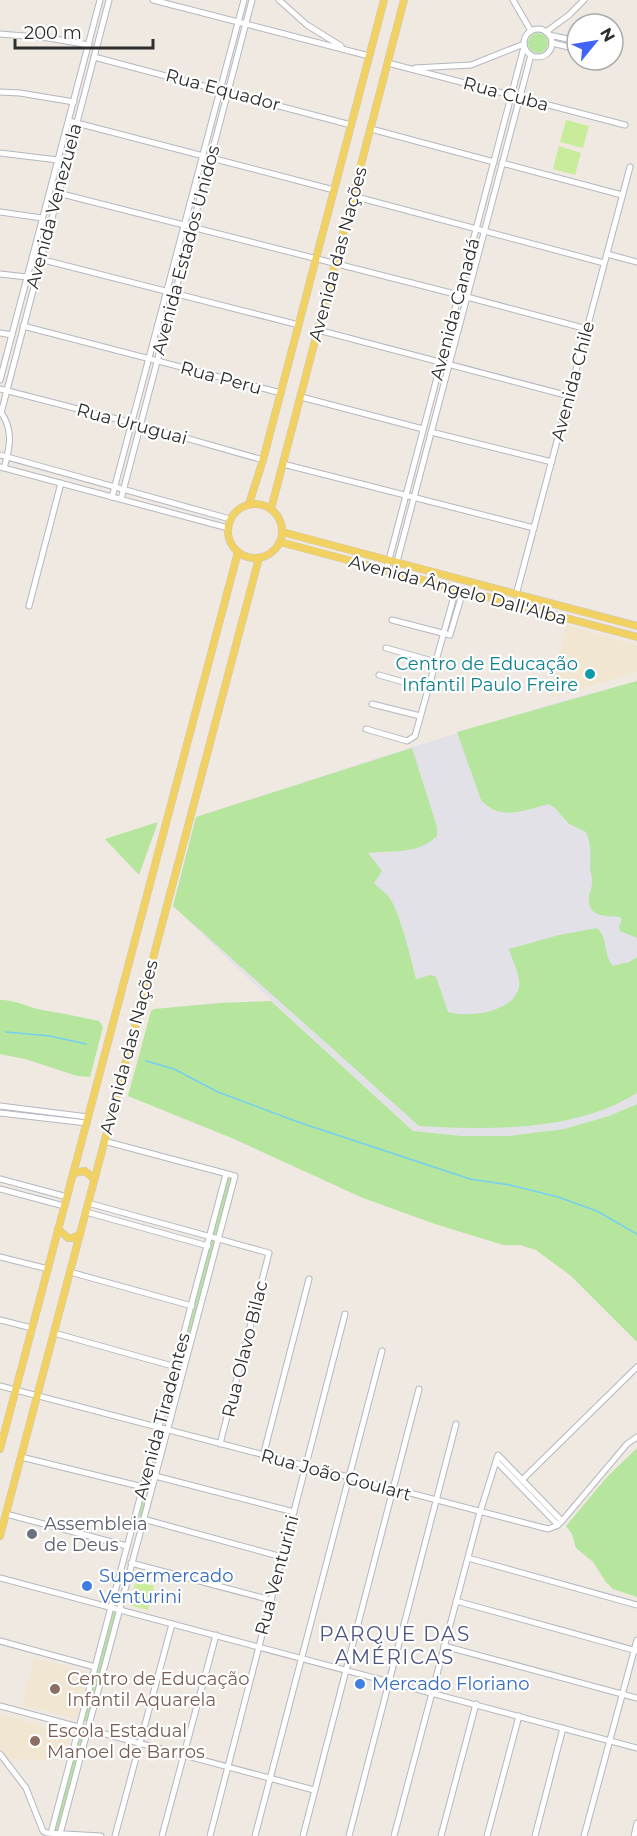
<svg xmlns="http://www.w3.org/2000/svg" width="637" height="1836" viewBox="0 0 637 1836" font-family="Montserrat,sans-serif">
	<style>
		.industrial { fill: #e3e1e8 }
		.education { fill: #f0e6d1 }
		.green { fill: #b6e59e }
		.pitch { fill: #c9ec9a }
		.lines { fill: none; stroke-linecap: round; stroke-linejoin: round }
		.stream { stroke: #75cff0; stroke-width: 1.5 }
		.minor-casing { stroke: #b4b7c1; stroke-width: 7 }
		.major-casing { stroke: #c9c9c9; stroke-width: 8 }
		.minor { stroke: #fff; stroke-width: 5 }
		.major { stroke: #f2d163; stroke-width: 7 }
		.culture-dot { fill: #0f9aa8; stroke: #fff; stroke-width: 2 }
		.worship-dot { fill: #6b7280; stroke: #fff; stroke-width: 2 }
		.shop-dot { fill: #3f7fe0; stroke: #fff; stroke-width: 2 }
		.education-dot { fill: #8d6e63; stroke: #fff; stroke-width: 2 }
		.labels { text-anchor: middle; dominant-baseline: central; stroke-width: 4.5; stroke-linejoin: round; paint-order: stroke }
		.street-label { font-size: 18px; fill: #2e2e2e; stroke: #fff }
		.culture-label { font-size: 18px; fill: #0d838f; stroke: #fff; text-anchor: end }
		.worship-label { font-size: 18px; fill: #5b616d; stroke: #fff; text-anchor: start }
		.shop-label { font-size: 18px; fill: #366cbe; stroke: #fff; text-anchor: start }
		.education-label { font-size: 18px; fill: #785e54; stroke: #fff; text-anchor: start }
		.neighbourhood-label { font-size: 20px; letter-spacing: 1.5px; fill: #4d5680; stroke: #fff }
	</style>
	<rect width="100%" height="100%" fill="#efe9e1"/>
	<path class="industrial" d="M637 681V1104L609 1116 564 1129 509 1136H462L413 1131 272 1001 173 906 196 817 412 747 552 704Z"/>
	<g class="education">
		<path d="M566 625 637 645V672L550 698Z"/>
		<path d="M34 1658 88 1672 76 1719 22 1705Z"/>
		<path d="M0 1714 72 1734 65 1760 8 1759 0 1748Z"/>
	</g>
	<g class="green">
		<circle cx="538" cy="43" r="10"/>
		<path d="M637 681V938L620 931 619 926 622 920 620 917C607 916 587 918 589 897 589 893 592 888 592 884 593 879 591 874 590 869 590 856 592 845 586 832L569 824 555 808 549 804C524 810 501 822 481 800L457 732Z"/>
		<path d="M412 748 437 827V836C418 855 393 850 368 853L382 871 374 883C378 888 384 891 388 896 400 910 411 960 416 979L431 975 436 977 448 1012C469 1018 513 1013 519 987 521 976 512 960 509 949L559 935 597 928C608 937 603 955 613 966L629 962 637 957V1093C574 1132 490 1130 419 1126L173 906 196 817Z"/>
		<path d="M158 822 139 875 105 839Z"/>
		<path d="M0 1000C17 1000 27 1007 42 1010 61 1013 80 1017 99 1021L103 1027 90 1077 77 1076 25 1059 0 1054Z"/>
		<path d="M271 1001 413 1131 462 1136H509L564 1129 609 1116 637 1104V1342L571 1276 536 1250 520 1245H503L435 1224 363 1198 234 1139 128 1096 151 1011 154 1009 220 1003Z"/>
		<path d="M228 1178 231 1179 216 1235 213 1234Z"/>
		<path d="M212 1238 216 1239 183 1367 179 1366Z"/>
		<path d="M161 1431 165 1432 143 1517 139 1516Z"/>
		<path d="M637 1448V1597L613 1589 606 1582 593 1562 576 1548 572 1534 566 1526 607 1477Z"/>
		<path d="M113 1612 117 1613 88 1722 83 1721Z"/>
		<path d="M82 1731 86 1732 58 1832H53Z"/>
	</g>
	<g class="pitch">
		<path d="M566 120 589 126 583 148 560 142Z"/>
		<path d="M559 146 581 153 575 175 553 169Z"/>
		<path d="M136 1581 154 1586 148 1610 129 1605Z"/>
	</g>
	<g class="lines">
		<g class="stream">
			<path d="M6 1032 50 1036 86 1044"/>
			<path d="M146 1061 174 1069 218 1092 298 1122 470 1179 510 1185 558 1197 597 1211 637 1234"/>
		</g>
		<defs>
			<g id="minor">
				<path d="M153 0 369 56"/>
				<path d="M279 0 307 25 341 46"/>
				<path d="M513 0 531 31"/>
				<circle cx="538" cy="43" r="14"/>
				<path d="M546 32 569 15 584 0"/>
				<path d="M0 34 49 38 89 45"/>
				<path d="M549 35 577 41"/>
				<path d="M552 43 577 49"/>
				<path d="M94 57 351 125"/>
				<path d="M388 63 625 125"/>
				<path d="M415 68 471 65 524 44"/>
				<path d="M0 92 20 93 74 102"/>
				<path d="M69 121 334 190"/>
				<path d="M371 129 494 162"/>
				<path d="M0 153 58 160"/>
				<path d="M502 163 622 195"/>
				<path d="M58 193 459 295"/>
				<path d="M353 196 604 263"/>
				<path d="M0 212 42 218"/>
				<path d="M607 254 637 262"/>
				<path d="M32 257 299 325"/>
				<path d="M0 274 27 277"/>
				<path d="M467 297 587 329"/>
				<path d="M23 326 281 393"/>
				<path d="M318 330 569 396"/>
				<path d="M0 333 12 335"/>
				<path d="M0 380 100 0"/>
				<path d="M0 389 140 425 263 460"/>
				<path d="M301 397 423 429"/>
				<path d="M0 411C14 429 10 448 4 468"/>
				<path d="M1 413 109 0"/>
				<path d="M431 432 552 462"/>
				<path d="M0 455 230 519"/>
				<path d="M283 464 534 528"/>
				<path d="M0 467 228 528"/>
				<path d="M112 497 244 0"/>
				<path d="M121 499 252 0"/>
				<path d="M386 571 524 47"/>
				<path d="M394 573 531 55"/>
				<path d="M516 595 630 167"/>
				<path d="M29 606 61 483"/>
				<path d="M392 620 450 635 463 591"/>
				<path d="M386 648 436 662"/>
				<path d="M379 675 428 689"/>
				<path d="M372 704 420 716"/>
				<path d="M366 729 407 741 415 736 456 589"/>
				<path d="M0 1106 88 1117"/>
				<path d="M0 1113 87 1123"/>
				<path d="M0 1179 67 1197"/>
				<path d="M0 1189 64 1206"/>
				<path d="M88 1203 269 1253 220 1444"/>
				<path d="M86 1212 208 1246"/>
				<path d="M0 1257 48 1269"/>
				<path d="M70 1272 192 1306"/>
				<path d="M0 1320 32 1328"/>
				<path d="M54 1333 176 1367"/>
				<path d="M0 1386 548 1529 556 1526 562 1521 627 1444 637 1437"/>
				<path d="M263 1456 309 1279"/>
				<path d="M21 1457 143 1487"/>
				<path d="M496 1461 558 1525"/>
				<path d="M155 1476 294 1512"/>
				<path d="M522 1480 637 1367"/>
				<path d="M6 1514 127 1546"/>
				<path d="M143 1519 282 1557"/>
				<path d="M468 1558 637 1605"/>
				<path d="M131 1563 271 1600"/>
				<path d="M0 1578 637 1748"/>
				<path d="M456 1601 637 1651"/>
				<path d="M0 1641 95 1667"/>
				<path d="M444 1646 637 1698"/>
				<path d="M0 1706 314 1790"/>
				<path d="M0 1754 26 1788 43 1831 47 1833 101 1836"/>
				<path d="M51 1833 226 1174"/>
				<path d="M60 1834 235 1176 104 1141"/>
				<path d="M115 1836 172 1624"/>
				<path d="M162 1836 216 1635"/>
				<path d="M210 1836 345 1314"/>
				<path d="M255 1836 382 1351"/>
				<path d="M303 1836 419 1389"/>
				<path d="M349 1836 456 1424"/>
				<path d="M394 1836 480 1512 498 1455 562 1521"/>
				<path d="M441 1836 476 1704"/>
				<path d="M487 1836 519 1716"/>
				<path d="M535 1836 563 1728"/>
				<path d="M584 1836 637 1640"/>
				<path d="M634 1836 637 1823"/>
			</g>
			<g id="major">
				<circle cx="255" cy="531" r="27"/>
				<path d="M249 504 263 460 384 0"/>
				<path d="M271 509 404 0"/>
				<path d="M282 532 637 626"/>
				<path d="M280 542 637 637"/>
				<path d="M73 1173 85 1171 94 1179"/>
				<path d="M58 1229 68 1238H73L80 1234"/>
				<path d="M0 1449 238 552"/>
				<path d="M0 1536 259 558"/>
			</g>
		</defs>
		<use href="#minor" class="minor-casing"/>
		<use href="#major" class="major-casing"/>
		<use href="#minor" class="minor"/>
		<use href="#major" class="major"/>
	</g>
	<circle class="culture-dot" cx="590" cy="674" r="6"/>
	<circle class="worship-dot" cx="32" cy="1534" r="6"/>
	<g class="shop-dot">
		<circle cx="87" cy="1586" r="6"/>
		<circle cx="360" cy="1684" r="6"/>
	</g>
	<g class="education-dot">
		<circle cx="55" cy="1689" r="6"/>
		<circle cx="35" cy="1741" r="6"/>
	</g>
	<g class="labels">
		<g class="street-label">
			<text transform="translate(223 90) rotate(15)">Rua Equador</text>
			<text transform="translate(506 94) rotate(15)">Rua Cuba</text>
			<text transform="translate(54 206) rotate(-75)">Avenida Venezuela</text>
			<text transform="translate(186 250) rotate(-75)">Avenida Estados Unidos</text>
			<text transform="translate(338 254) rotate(-75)">Avenida das Nações</text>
			<text transform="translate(455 309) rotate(-75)">Avenida Canadá</text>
			<text transform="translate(221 378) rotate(15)">Rua Peru</text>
			<text transform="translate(573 381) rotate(-75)">Avenida Chile</text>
			<text transform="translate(132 424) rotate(15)">Rua Uruguai</text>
			<text transform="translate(458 590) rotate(15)">Avenida Ângelo Dall'Alba</text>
			<text transform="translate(129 1047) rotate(-75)">Avenida das Nações</text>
			<text transform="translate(245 1349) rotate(-76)">Rua Olavo Bilac</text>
			<text transform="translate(162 1416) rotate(-75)">Avenida Tiradentes</text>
			<text transform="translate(336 1475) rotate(15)">Rua João Goulart</text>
			<text transform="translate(277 1575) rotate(-75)">Rua Venturini</text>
		</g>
		<g class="culture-label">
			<text x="578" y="664">Centro de Educação<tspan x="578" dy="21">Infantil Paulo Freire</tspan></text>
		</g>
		<g class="worship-label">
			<text x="44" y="1524">Assembleia<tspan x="44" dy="21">de Deus</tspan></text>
		</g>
		<g class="shop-label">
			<text x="99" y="1576">Supermercado<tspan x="99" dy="21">Venturini</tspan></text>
			<text x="372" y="1684">Mercado Floriano</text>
		</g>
		<g class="education-label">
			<text x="67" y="1679">Centro de Educação<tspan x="67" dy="21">Infantil Aquarela</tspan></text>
			<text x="47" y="1731">Escola Estadual<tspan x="47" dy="21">Manoel de Barros</tspan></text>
		</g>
		<g class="neighbourhood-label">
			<text x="395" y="1634">PARQUE DAS<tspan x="395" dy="23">AMÉRICAS</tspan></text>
		</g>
	</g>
	<g transform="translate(595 42) rotate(60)"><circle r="28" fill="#ffffff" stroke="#ababab" stroke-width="1.5"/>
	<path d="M0-4.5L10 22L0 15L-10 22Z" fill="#4264fb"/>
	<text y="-9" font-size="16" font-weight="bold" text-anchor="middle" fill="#2e2e2e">N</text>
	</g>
	<path d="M15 39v9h138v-9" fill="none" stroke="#2e2e2e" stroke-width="3"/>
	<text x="24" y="39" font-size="18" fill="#2e2e2e" stroke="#ffffff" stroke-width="4.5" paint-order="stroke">200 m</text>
</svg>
